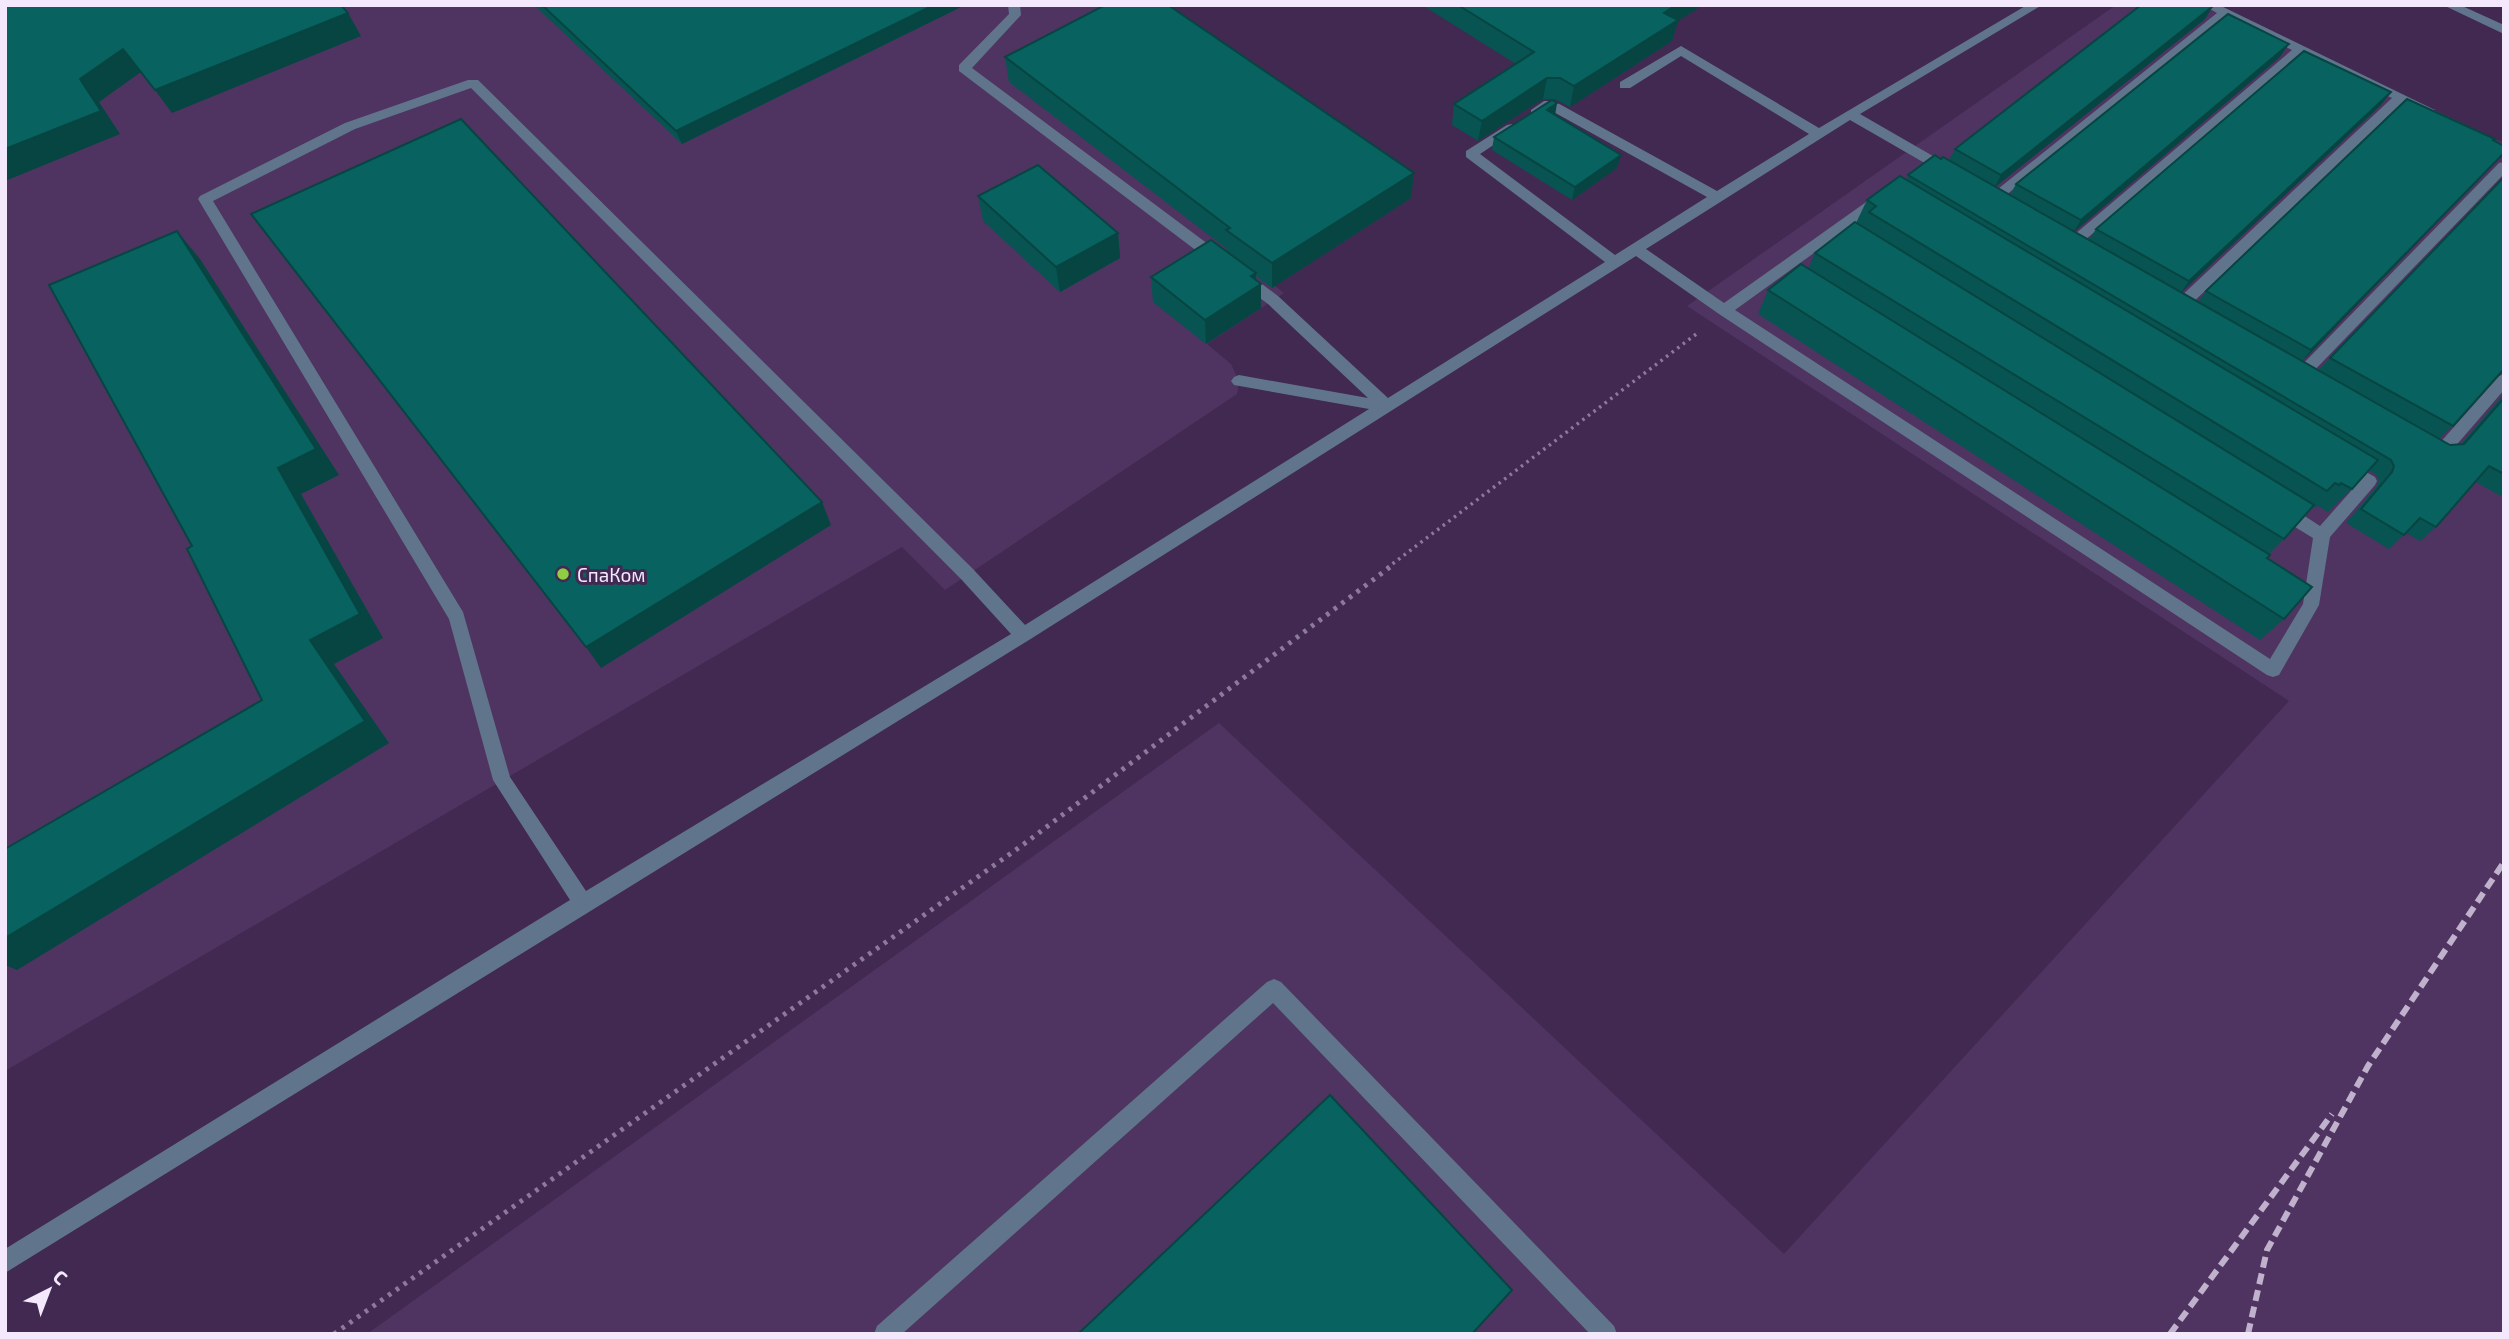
<svg xmlns="http://www.w3.org/2000/svg" width="2509" height="1339" viewBox="0 0 2509 1339" font-family="'Exo 2',sans-serif">
	<style>
		.built { fill: #4f3461 }
		.lines { fill: none; stroke-linecap: round; stroke-linejoin: round }
		.path-far1 { stroke: #8d7a9b; stroke-width: 3.5; stroke-dasharray: 2.5 4.5; stroke-linecap: butt }
		.path { stroke: #8d7a9b; stroke-width: 5; stroke-dasharray: 3.5 6; stroke-linecap: butt }
		.minor { fill: #60758b; fill-rule: evenodd }
		.rail { stroke: #c0b1cc; stroke-width: 6; stroke-dasharray: 11 6; stroke-linecap: butt }
		.wall { fill: #075452 }
		.shaded-wall { fill: #064542 }
		.building { fill: #08625f; stroke: #064542; stroke-width: 2 }
		.poi-dot { fill: #8fcd42; stroke: #412952; stroke-width: 2.5 }
		.labels { text-anchor: middle; dominant-baseline: central; stroke-width: 6; stroke-linejoin: round; paint-order: stroke }
		.poi-label { font-size: 19px; fill: #f4e8fd; stroke: #412952; text-anchor: start }
	</style>
	<rect width="100%" height="100%" fill="#412952"/>
	<g class="built">
		<path d="M5 5H1173V33L1275 286 1284 293 1207 344 1231 364 1239 381 1237 394 945 590 902 547 5 1071Z"/>
		<path d="M2116 5H2214L2504 143V1334H367L1219 723 1784 1254 2289 701 1687 306Z"/>
	</g>
	<g class="lines">
		<path class="path-far1" d="M1387 568 1699 332"/>
		<path class="path" d="M334 1334 1024 844 1390 567"/>
		<g class="minor">
			<path d="M1008 5H1020L1021 15 972 68 1224 256V264H1214L959 71V65L1009 14Z"/>
			<path d="M2027 5H2042L1860 114 1952 167V173H1942L1850 120 1646 249 1724 303 1876 195H1886V201L1735 310 2270 659 2303 604 2313 538 2274 514 2272 509 2274 504H2286L2320 526 2358 483 2336 470 2334 466 2336 462H2348L2375 477 2377 481 2375 485 2330 537 2319 605 2279 675 2273 677 2267 675 1719 314 1636 256 1029 640 5 1273V1249L570 900 493 780 449 619 198 199 200 196 345 123 468 80H478L973 569 1025 625 1369 409 1234 385 1231 381 1234 377 1239 375 1368 398 1268 304 1237 281 1235 277 1237 273H1247L1278 296 1388 398 1605 262 1466 157V151L1507 125 1512 124 1519 128 1480 154 1615 255 1707 197 1550 110 1541 116H1531V110L1544 101H1554L1717 191 1809 134 1681 56 1630 88H1620V82L1681 46 1819 128ZM471 88 961 579 1011 634 586 891 510 777 463 612 213 201 355 129Z"/>
			<path d="M2203 5H2219L2435 110 2428 114 2402 103 2186 309H2176L2174 305 2176 301 2392 98 2302 55 2078 246H2068V240L2292 50 2226 18 2000 200H1990L1988 197 2217 13Z"/>
			<path d="M2443 5H2460L2504 25V34Z"/>
			<path d="M2504 162V174L2307 378H2297L2294 374 2297 370 2499 163Z"/>
			<path d="M2504 374V390L2446 457 2440 459 2424 452 2422 448 2424 444 2430 442 2438 445 2499 376Z"/>
			<path d="M1274 979 1281 982 1614 1326 1617 1334H1590L1273 1003 902 1334H874L877 1326 1267 982Z"/>
		</g>
		<g class="rail">
			<path d="M2170 1334 2332 1114"/>
			<path d="M2248 1334 2267 1250 2368 1066 2504 862"/>
		</g>
	</g>
	<g class="wall">
		<path d="M534 5H960L961 7 682 144Z"/>
		<path d="M1422 5H1703L1678 21 1672 41 1570 107 1555 99H1543L1478 141 1452 125 1454 104 1516 64Z"/>
		<path d="M2213 6 2205 19 1995 187 2010 195 2016 184 2280 57 2074 231 2089 240 2096 229 2391 92 2381 105 2181 292 2198 302 2206 291 2493 140 2497 161 2302 361 2318 370 2330 358 2500 373 2453 426 2439 439 2450 445H2460L2504 394V498L2476 482 2436 527 2420 541 2406 533 2389 549 2346 523 2377 486 2379 480 2376 475 2369 470 2352 489 2328 512 2318 506 2316 508 2313 506 2284 539 2269 554 2267 558 2284 619 2260 640 1758 314 1768 290 1808 269 1815 253 1856 223 1867 200 1906 180 1908 175 1941 159 1949 160 1955 149Z"/>
		<path d="M1005 57 1414 173 1411 198 1272 288 1256 276 1261 308 1206 344 1153 302 1151 277 1227 252V249L1009 82Z"/>
		<path d="M1555 115 1617 168 1572 200 1492 150 1494 137Z"/>
		<path d="M978 196 1118 233 1120 258 1060 292 983 221Z"/>
	</g>
	<g class="shaded-wall">
		<path d="M934 5H960L961 7 682 144 676 131Z"/>
		<path d="M1676 5H1703L1678 21 1672 41 1570 107 1574 86 1664 13Z"/>
		<path d="M2213 6 2205 19 1994 188 2001 175Z"/>
		<path d="M348 13 361 36 172 113 155 90Z"/>
		<path d="M2289 44 2280 57 2073 233 2081 220Z"/>
		<path d="M123 49 141 72 99 102 120 134 5 181V149L80 79Z"/>
		<path d="M1547 78 1543 99 1478 141 1482 121Z"/>
		<path d="M2391 92 2381 105 2180 294 2189 281Z"/>
		<path d="M1557 103 1555 116 1547 110Z"/>
		<path d="M2504 153 2497 161 2301 363 2311 350Z"/>
		<path d="M1621 155 1617 168 1572 200 1575 187Z"/>
		<path d="M1414 173 1411 198 1272 288V263Z"/>
		<path d="M177 231 200 259 339 475 301 494 383 638 334 664 389 743 17 970 5 965V938L365 721 310 640 278 468Z"/>
		<path d="M1118 233 1120 258 1060 292 1056 267Z"/>
		<path d="M1256 273V287L1261 284V308L1206 344 1205 320 1251 276Z"/>
		<path d="M822 502 831 525 601 668 586 647Z"/>
	</g>
	<g class="building">
		<path d="M5 5H341L348 13 155 90 123 49 80 79 101 111 5 149Z"/>
		<path d="M542 5H934L676 131Z"/>
		<path d="M1105 5H1168L1414 173 1272 263 1226 230 1230 228 1005 57Z"/>
		<path d="M1458 5H1676L1664 13 1678 20 1574 86 1560 78H1547L1482 121 1454 104 1534 52Z"/>
		<path d="M2141 5H2210L2213 6 2001 175 1955 149Z"/>
		<path d="M2228 14 2289 44 2081 220 2016 184Z"/>
		<path d="M2304 51 2391 92 2189 281 2096 229Z"/>
		<path d="M2407 99 2495 139 2493 140 2504 146V153L2311 350 2206 291Z"/>
		<path d="M1552 100 1557 103 1547 110 1621 155 1575 187 1494 137Z"/>
		<path d="M461 119 822 502 586 647 251 214Z"/>
		<path d="M1935 155 1941 159 1943 157 2450 445 2464 444 2504 398V474L2489 466 2436 527 2420 518 2404 535 2361 509 2392 472 2394 466 2391 460 1908 175Z"/>
		<path d="M1038 165 1118 233 1056 267 978 196Z"/>
		<path d="M1900 176 2378 460 2352 489 2341 483 2339 485 2335 483 2327 491 1869 212 1876 206 1867 200Z"/>
		<path d="M2504 177V369L2453 426 2330 358Z"/>
		<path d="M1855 222 2314 505 2284 539 1815 253Z"/>
		<path d="M177 231 316 449 278 468 360 614 310 640 365 721 5 938V849L262 700 187 549 192 546 49 285Z"/>
		<path d="M1211 240 1256 273 1251 276 1261 284 1205 320 1151 277Z"/>
		<path d="M1801 264 2270 555 2267 558 2312 587 2284 619 1768 290Z"/>
		<path d="M1330 1095 1512 1290 1472 1334H1078Z"/>
	</g>
	<circle class="poi-dot" cx="563" cy="574" r="7"/>
	<g class="labels">
		<g class="poi-label">
			<text x="577" y="574">СпаКом</text>
		</g>
	</g>
	<rect width="2509" height="1339" fill="none" stroke="#f4e8fd" stroke-width="14"/>
	<g transform="translate(49 1290) rotate(42)" stroke="#412952" stroke-width="5" paint-order="stroke">
	<path d="M0-5L12 26L0 18L-12 26Z" fill="#f4e8fd"/>
	<text y="-10" font-size="19" font-weight="bold" text-anchor="middle" fill="#f4e8fd">С</text>
	</g>
</svg>
